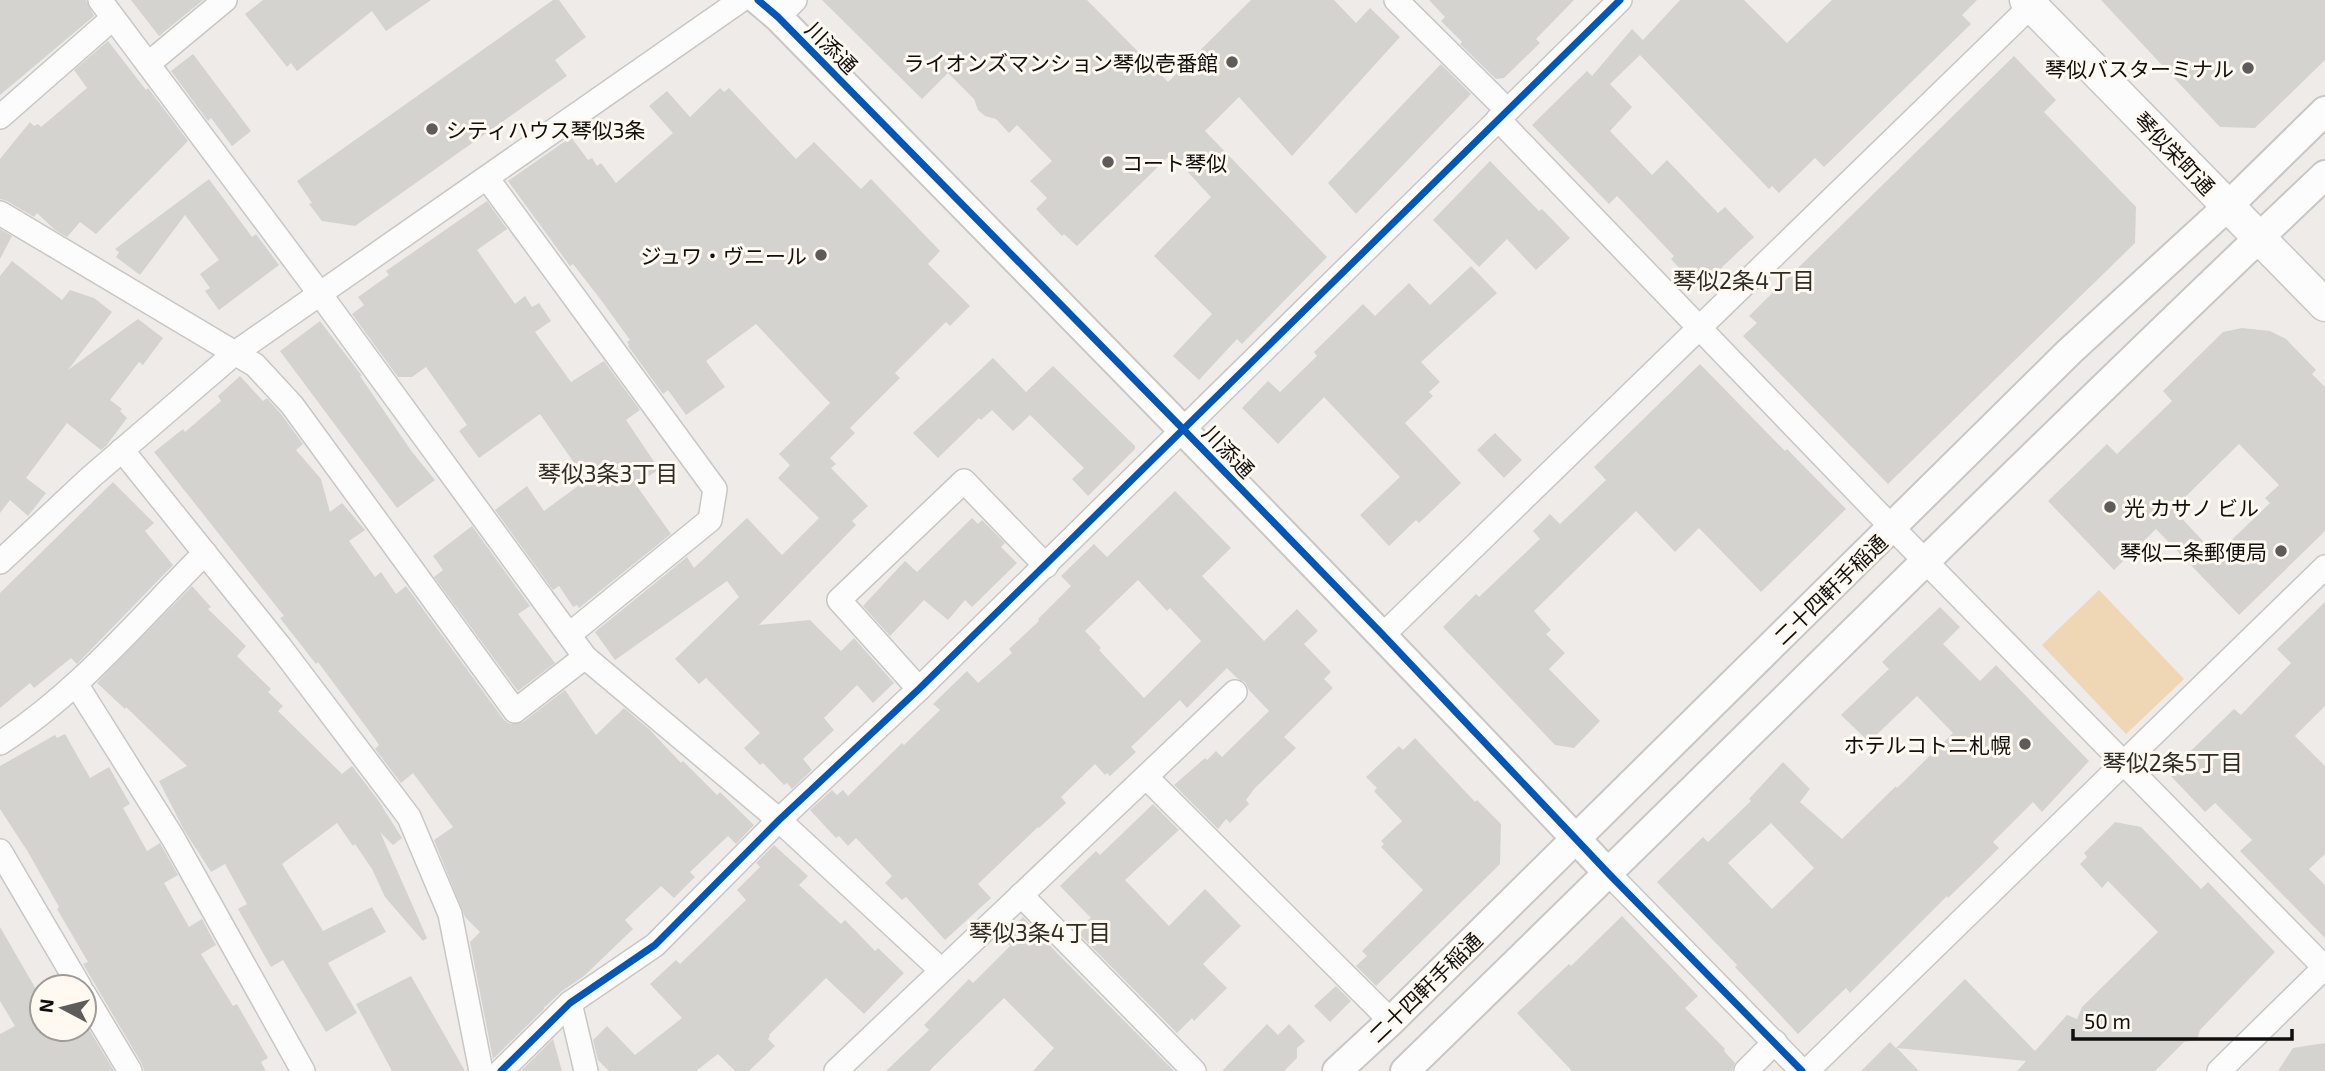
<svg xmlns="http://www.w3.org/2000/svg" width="2325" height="1071" viewBox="0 0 2325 1071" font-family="'Exo 2','Noto Sans JP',sans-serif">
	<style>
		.green { fill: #efd6b5 }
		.building { fill: #d5d3d0; fill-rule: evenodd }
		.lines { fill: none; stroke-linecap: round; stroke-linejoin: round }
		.minor-casing { stroke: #c9c7c4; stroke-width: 26 }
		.tertiary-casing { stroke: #c9c7c4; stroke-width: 32 }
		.secondary-casing { stroke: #c9c7c4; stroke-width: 35 }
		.minor { stroke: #fcfcfc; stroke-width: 23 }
		.tertiary { stroke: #fcfcfc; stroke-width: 28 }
		.secondary { stroke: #fcfcfc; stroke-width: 32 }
		.cycleway-casing { stroke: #fff9f1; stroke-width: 11 }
		.cycleway { stroke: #0057b8; stroke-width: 7 }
		.poi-dot { fill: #5e5c5a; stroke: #fff9f1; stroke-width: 2.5 }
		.labels { text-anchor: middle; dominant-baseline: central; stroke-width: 6; stroke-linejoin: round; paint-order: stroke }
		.street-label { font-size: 21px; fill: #110f0d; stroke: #fff9f1 }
		.poi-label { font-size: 21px; fill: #110f0d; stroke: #fff9f1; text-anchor: end }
		.neighbourhood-label { font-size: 23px; fill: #302c26; stroke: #fff9f1 }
	</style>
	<rect width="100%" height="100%" fill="#eeebe8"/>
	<path class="green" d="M2099 590 2184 679 2126 734 2042 645Z"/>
	<g class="building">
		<path d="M0 0H86L94 16 0 95Z"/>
		<path d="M131 0H203L159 36Z"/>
		<path d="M263 0H431L386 31 372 11 297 71 291 63 287 67 245 14Z"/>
		<path d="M553 0H559L586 37 555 60 567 76 355 226 322 221 309 204 312 203 297 181Z"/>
		<path d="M822 0H1087L1168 82 1251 0H1334L1356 23 1370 8 1400 37 1292 156 1239 97 1205 131 1327 257 1242 344 1237 339 1199 380 1173 356 1212 314 1154 256 1211 197 1171 154 1077 246 1064 234 1062 236 1036 209 1047 198 1030 181 1052 161 1017 125 1009 133 996 119 985 116 978 110 974 99 948 73 922 99Z"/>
		<path d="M1429 0H1574L1536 39 1540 43 1504 78 1496 79 1460 44 1462 42 1441 21 1445 17Z"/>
		<path d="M1680 0H1744L1787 43 1832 0H1977L1962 15 1971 24 1824 167 1815 158 1779 193 1772 186 1769 189 1640 55 1610 84 1632 107 1610 131 1652 175 1667 160 1718 213 1725 207 1754 237 1699 289 1671 259 1674 256 1617 196 1609 204 1532 125 1587 71 1592 76 1632 29 1643 40Z"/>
		<path d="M2101 0H2325V60L2255 128 2220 127Z"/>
		<path d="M108 41 146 90 148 88 188 141 96 234 80 222 67 237 55 230 37 213 34 217 7 201 0 199V159L30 122 34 126 38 124 41 127 87 88 74 70Z"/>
		<path d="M193 54 251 131 232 146 211 118 208 121 171 71Z"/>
		<path d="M2014 56 2056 100 2044 112 2136 207 2135 243 1888 484 1743 336 1757 323 1749 316Z"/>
		<path d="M1441 64 1471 94 1356 214 1328 183Z"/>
		<path d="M720 88 724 92 729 88 796 159 814 142 861 189 871 179 940 251 928 264 970 306 950 326 946 322 895 373 900 378 850 428 855 433 830 458 836 464 831 468 868 506 852 521 856 525 759 625 810 620 841 651 854 638 894 683 873 703 857 685 824 718 834 730 803 759 812 770 792 789 787 783 784 785 763 763 760 765 744 748 760 733 706 678 699 684 675 659 739 597 727 581 615 660 595 632 687 557 694 568 747 518 782 555 819 518 778 478 790 465 779 454 830 403 756 324 706 361 725 387 686 415 668 390 663 394 628 346 629 345 627 342 630 340 601 300 573 264 570 266 508 181 571 137 588 160 592 158 597 166 601 163 616 183 673 133 649 106 667 91 690 117Z"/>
		<path d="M1490 161 1539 211 1542 209 1570 238 1536 270 1507 239 1479 267 1433 220Z"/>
		<path d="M209 179 252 237 256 234 279 265 219 310 205 291 210 288 200 274 219 260 185 215 140 275 116 257 119 252 115 249Z"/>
		<path d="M487 201 507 229 477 250 515 304 525 296 532 307 539 303 551 321 535 332 571 382 604 361 640 410 626 420 659 469 636 485 671 534 579 608 577 605 573 607 559 586 553 590 495 510 527 486 544 511 586 480 540 414 479 458 459 431 467 425 426 367 412 377H398L352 314 364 305 358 297 389 275 386 271Z"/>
		<path d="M0 229 12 236 0 259Z"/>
		<path d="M12 261 62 300 70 290 94 298 112 312 68 370 138 319 163 338 143 365 139 362 110 400 122 409 120 411 127 418 106 446 101 450 67 423 26 478 46 493 28 516 10 500 0 513V276Z"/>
		<path d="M1471 266 1497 293 1421 362 1440 382 1429 392 1433 396 1405 423 1461 483 1419 523 1416 520 1389 546 1360 515 1400 477 1324 397 1278 444 1242 408 1268 381 1280 392 1317 356 1314 352 1363 304 1375 316 1409 283 1430 305Z"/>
		<path d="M320 321 362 376H360L412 452 435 480 397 508 280 351Z"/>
		<path d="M2242 328 2270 331 2286 339 2316 370 2312 374 2325 387V531L2239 615 2156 529 2114 570 2048 501 2107 444 2117 454 2172 401 2163 391 2223 332ZM2239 444 2279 485 2265 498 2270 503 2216 555 2173 509Z"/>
		<path d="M993 358 1026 392 1053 366 1135 446V449L1088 496 1072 479 1084 468 1030 415 1013 431 992 410 981 420 979 418 938 458 913 433Z"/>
		<path d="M1700 364 1785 451 1787 449 1846 509 1761 592 1699 528 1675 552 1636 511 1534 611 1551 630 1546 634 1565 653 1549 669 1600 721 1574 748 1555 745 1443 627 1476 594 1479 597 1540 539 1533 531 1550 514 1560 524 1606 480 1594 467Z"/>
		<path d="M240 376 263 401 267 398 281 414 303 444 296 450 321 479 330 512 342 503 365 530 349 541 375 577 381 572 396 594 406 586 504 720 510 724 523 722 565 690 596 735 624 708 649 729 681 763 683 761 717 795 720 792 754 825 736 844 728 836 690 872 695 877 674 898 661 886 625 920 633 929 584 976 562 991 545 1007 544 1006V1009L493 1059 470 942 480 932 465 917 434 840 453 827 413 773 401 783 375 749 379 745 375 739 318 662 316 664 280 618 284 616 154 452 183 429 185 432 221 401 218 396Z"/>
		<path d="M1495 433 1522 460 1504 478 1477 450Z"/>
		<path d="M113 482 154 523 145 531 173 565 77 664 71 658 34 688 30 683 0 708V593Z"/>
		<path d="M1175 491 1231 548 1202 576 1264 641 1297 609 1318 631 1304 644 1331 672 1324 679 1333 688 1284 737 1296 748 1254 789 1246 800 1249 804 1230 823 1226 819 1218 829 1174 785 1205 758 1207 760 1216 751 1222 757 1269 711 1249 690 1245 682 1237 678 1227 668 1187 708 1180 700 1131 747 1136 752 1110 776 1107 773 1105 775 1095 764 1061 797 1066 803 1039 828 1038 827 978 884 991 898 945 940 906 897 902 900 885 883 892 876 856 838 848 846 839 836 836 838 810 810 832 790 837 795 843 790 848 796 902 743 904 745 940 710 933 704 967 671 978 683 1012 653 1009 649 1039 621 1038 619 1071 586 1061 576 1094 544 1107 557ZM1138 580 1167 611 1170 608 1201 641 1144 698 1099 650 1101 648 1085 631Z"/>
		<path d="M972 518 978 524 982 520 1005 543 1001 547 1017 563 972 607 965 600 948 620 924 600 890 636 863 606 905 561 917 572Z"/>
		<path d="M472 526 530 606 518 614 555 663 518 691 434 577 443 570 433 556Z"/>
		<path d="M192 586 211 607 208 609 246 646 237 656 271 689 268 692 283 706 278 711 342 774 352 766 378 800 402 838 393 845 380 832 427 938 423 941 385 897 372 869 355 844 353 846 337 823 282 864 323 931 372 907 386 932 328 963 357 1013 326 1032 283 960 271 967 238 909 247 904 225 864 211 872 184 830 159 781 187 766 126 707 125 709 97 683Z"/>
		<path d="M2325 602V706L2295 736 2325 766V854L2309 869 2325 885V938L2240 851 2252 840 2215 803 2205 812 2168 773 2234 709 2241 715 2291 663 2277 649Z"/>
		<path d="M1940 607 1960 627 1943 644 1980 681 1996 665 2089 761 2042 812 2033 802 1993 842 1999 848 1983 864 1948 898 1947 896 1850 993 1846 988 1798 1034 1735 967 1737 965 1657 882 1703 837 1708 842 1751 801 1749 799 1783 762 1810 789 1800 802 1842 839 1896 786 1897 788 1953 733 1917 696 1869 742 1841 715 1889 669 1882 662ZM1771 823 1814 868 1772 909 1728 863Z"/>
		<path d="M65 734 90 778 109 767 130 804 123 808 147 851 160 843 161 845 178 875 164 883 189 927 202 919 216 945 201 954 233 1006 237 1004 268 1058 261 1062 266 1071H144L142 1064 83 964 88 962 57 909 59 907 28 852 0 809V766L55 735 57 738Z"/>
		<path d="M1415 738 1475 802 1477 800 1501 824 1500 864 1376 986 1356 966 1367 956 1362 951 1423 890 1381 847 1384 844 1381 841 1402 821 1374 791 1377 788 1366 777 1399 746 1403 750Z"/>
		<path d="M1153 804 1179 830 1125 880 1169 926 1205 889 1241 926 1203 964 1227 988 1194 1021 1192 1018 1177 1033 1079 934 1090 923 1088 920 1091 918 1060 886 1096 851 1100 855Z"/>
		<path d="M2115 822 2141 827 2201 889 2208 882 2275 952 2200 1030 2197 1040 2184 1042 2155 1071H2017L2026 1061 1897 1048 1919 1071H1861L1890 1042 1896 1048 1965 979 2035 1051 2067 1015 2077 1019 2082 1007 2158 932 2108 881 2102 888 2080 864 2087 857 2084 853Z"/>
		<path d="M774 845 808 876 799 885 841 924 845 920 875 951 878 948 904 973 864 1014 826 978 769 1035 770 1036 768 1039 775 1046 749 1071H735L718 1054 696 1071H609L598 1060 593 1040 607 1026 635 1055 682 1018 650 984 676 960 680 964 746 900 737 890 760 867 756 863Z"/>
		<path d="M1622 916 1698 996 1685 1008 1725 1049 1724 1051 1735 1063 1732 1071H1572L1517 1013 1569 964 1571 966Z"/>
		<path d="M1023 917 1058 954 1174 1071H1033L1054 1048 1004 998 929 1071H886L929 1030 924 1025 969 979 973 983 1010 946 1002 938Z"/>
		<path d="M0 927 37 991 42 988V1029H84V1021L114 1071H0V1034L15 1026 0 1001Z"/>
		<path d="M411 976 465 1071H392L356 1004Z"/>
		<path d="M1336 986 1351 1001 1330 1022 1314 1006Z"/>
		<path d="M1267 1024 1278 1035 1289 1024 1305 1041 1297 1048V1058L1284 1071H1222Z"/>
		<path d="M553 1039 562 1071H521Z"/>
		<path d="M2325 1043V1071H2278L2293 1048Z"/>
	</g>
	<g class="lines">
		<defs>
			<g id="minor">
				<path d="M100 0 320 294 585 657 779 820 941 970"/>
				<path d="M1396 0 1507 110"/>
				<path d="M778 17 795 0"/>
				<path d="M148 64 225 0"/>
				<path d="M0 117 113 18"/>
				<path d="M1498 119 1874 509 2325 968"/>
				<path d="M487 178 715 489 710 520 570 634"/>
				<path d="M0 213 255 365 292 405 515 711 585 657"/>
				<path d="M122 450 281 648 409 817 450 914 481 1071"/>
				<path d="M0 562 91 477 235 353 741 0"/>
				<path d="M1383 635 2037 0"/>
				<path d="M76 684 173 838 303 1071"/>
				<path d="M919 689 839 600 964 481 1046 566"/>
				<path d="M0 743C78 693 140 618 205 553"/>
				<path d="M1146 777 1391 1021"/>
				<path d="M0 851 80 987"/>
				<path d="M1609 874 1802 1071"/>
				<path d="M1021 895 1194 1071"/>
				<path d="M84 994 130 1071"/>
				<path d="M570 1003 586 1071"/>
				<path d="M501 1071 570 1003 655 945 779 820 919 689 1620 0"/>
				<path d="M836 1071 1235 692"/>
				<path d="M1746 1071 1775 1042"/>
				<path d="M1807 1071 2325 567"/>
				<path d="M2219 1071 2325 967"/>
			</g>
			<g id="tertiary">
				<path d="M758 0 778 17C1057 301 1336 584 1609 874"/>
				<path d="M1337 1071 1391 1021 2070 351 2227 207 2325 111"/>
				<path d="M1405 1071C1712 773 2014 470 2325 175"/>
			</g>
			<path id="secondary" d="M2026 0 2325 305"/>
		</defs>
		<use href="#minor" class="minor-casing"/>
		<use href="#tertiary" class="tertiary-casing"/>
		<use href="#secondary" class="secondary-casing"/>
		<use href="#minor" class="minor"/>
		<use href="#tertiary" class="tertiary"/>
		<use href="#secondary" class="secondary"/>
		<defs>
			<g id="cycleway">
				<path d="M758 0 778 17 1183 429 1383 635 1609 874 1802 1071"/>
				<path d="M501 1071 570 1003 655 945 779 820 919 689 1620 0"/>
			</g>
		</defs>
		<use href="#cycleway" class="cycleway-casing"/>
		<use href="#cycleway" class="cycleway"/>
	</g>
	<g class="poi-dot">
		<circle cx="1232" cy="62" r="7"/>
		<circle cx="2248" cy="68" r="7"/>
		<circle cx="432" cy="129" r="7"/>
		<circle cx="1108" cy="162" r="7"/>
		<circle cx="821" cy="255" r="7"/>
		<circle cx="2110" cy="507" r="7"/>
		<circle cx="2281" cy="551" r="7"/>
		<circle cx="2025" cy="744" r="7"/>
	</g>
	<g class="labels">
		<g class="street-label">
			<text transform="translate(832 47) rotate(45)">川添通</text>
			<text transform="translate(2175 153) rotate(46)">琴似栄町通</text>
			<text transform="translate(1229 451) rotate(46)">川添通</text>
			<text transform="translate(1830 589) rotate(-44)">二十四軒手稲通</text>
			<text transform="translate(1425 987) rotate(-44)">二十四軒手稲通</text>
		</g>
		<g class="poi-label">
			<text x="1218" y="62">ライオンズマンション琴似壱番館</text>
			<text x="2234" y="68">琴似バスターミナル</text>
			<text x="446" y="129" text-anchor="start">シティハウス琴似3条</text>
			<text x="1122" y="162" text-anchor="start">コート琴似</text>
			<text x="807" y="255">ジュワ・ヴニール</text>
			<text x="2124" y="507" text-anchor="start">光 カサノ ビル</text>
			<text x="2267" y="551">琴似二条郵便局</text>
			<text x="2011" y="744">ホテルコトニ札幌</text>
		</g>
		<g class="neighbourhood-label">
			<text x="1744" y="280">琴似2条4丁目</text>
			<text x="608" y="473">琴似3条3丁目</text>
			<text x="2173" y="762">琴似2条5丁目</text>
			<text x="1040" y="932">琴似3条4丁目</text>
		</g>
	</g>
	<g transform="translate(63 1008) rotate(277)"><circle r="33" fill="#fff9f1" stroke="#a09b96" stroke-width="2"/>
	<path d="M0-5L12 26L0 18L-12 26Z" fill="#5e5c5a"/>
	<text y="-10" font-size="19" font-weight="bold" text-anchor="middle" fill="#110f0d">N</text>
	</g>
	<path d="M2073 1029v10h219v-10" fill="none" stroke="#110f0d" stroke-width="3.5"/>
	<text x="2084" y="1029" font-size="21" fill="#110f0d" stroke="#fff9f1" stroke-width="5" paint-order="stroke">50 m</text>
</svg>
